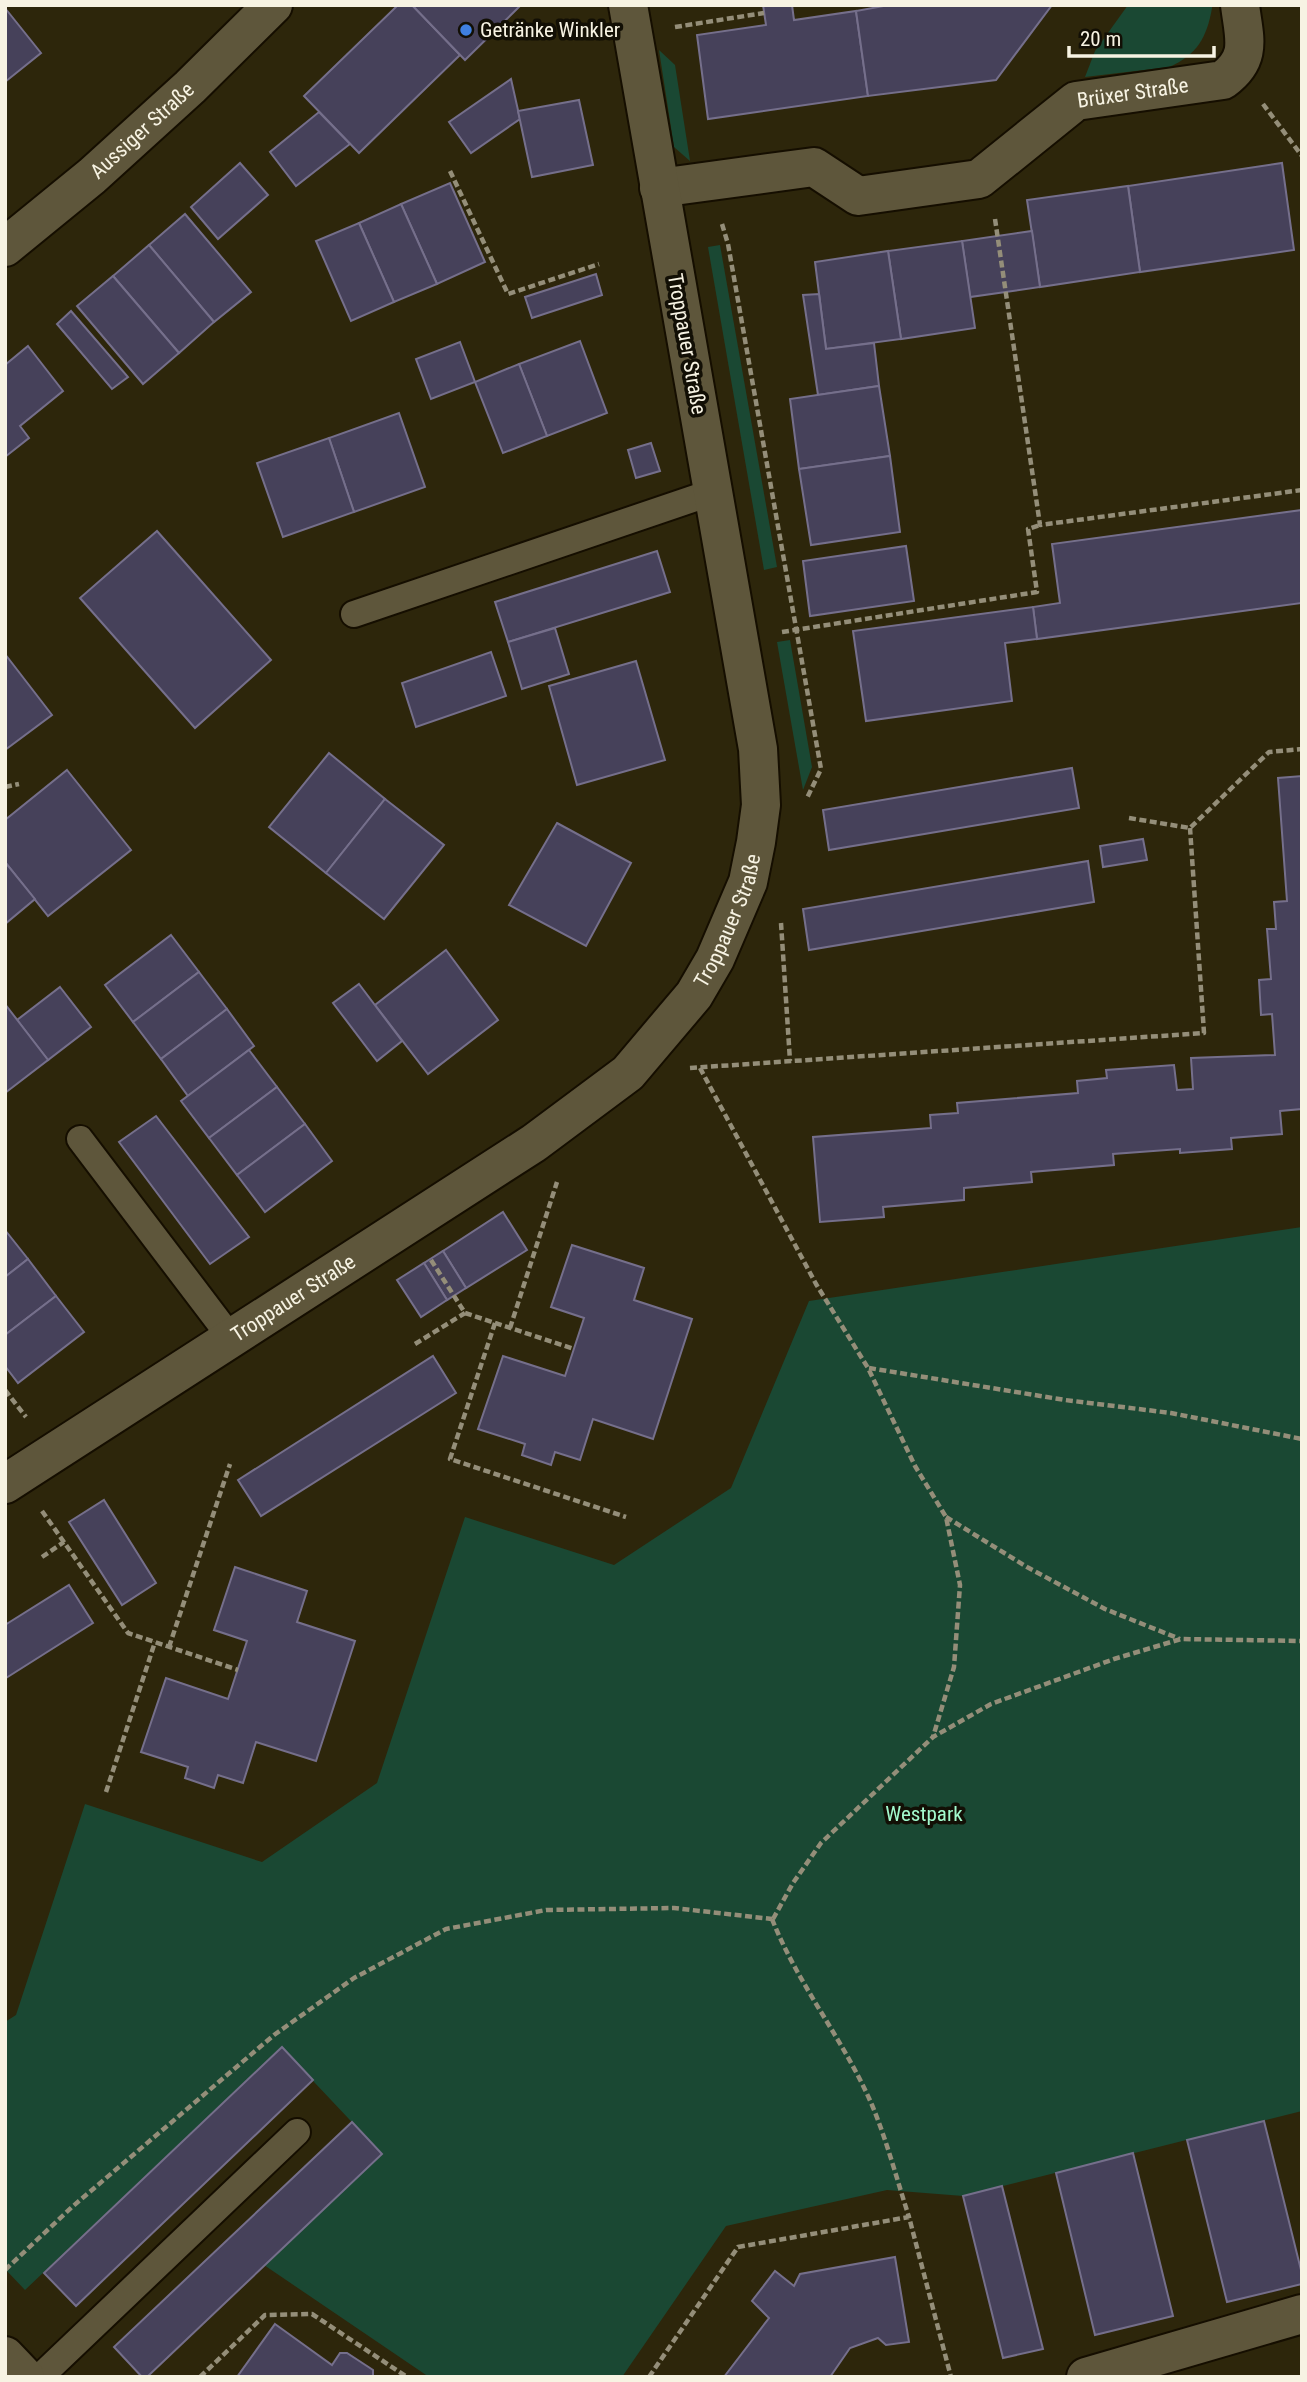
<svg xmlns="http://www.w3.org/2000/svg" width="1307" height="2382" viewBox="0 0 1307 2382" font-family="'Roboto Condensed',sans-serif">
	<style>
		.green { fill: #1a4833 }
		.building { fill: #46415a; stroke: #756f8b; stroke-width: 2 }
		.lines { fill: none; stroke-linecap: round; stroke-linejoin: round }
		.service-casing { stroke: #150e00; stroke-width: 30 }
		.minor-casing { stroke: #150e00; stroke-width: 42 }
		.tertiary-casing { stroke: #150e00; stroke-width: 42 }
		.path { stroke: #948e79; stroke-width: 4.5; stroke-dasharray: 7 3.5; stroke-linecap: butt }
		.service { stroke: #5e563b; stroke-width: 26 }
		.minor { stroke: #5e563b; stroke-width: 38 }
		.tertiary { stroke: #5e563b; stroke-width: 38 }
		.shop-dot { fill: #3f7fe0; stroke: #120f05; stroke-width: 2.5 }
		.labels { text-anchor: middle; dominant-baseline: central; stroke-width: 7; stroke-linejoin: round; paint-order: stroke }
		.poi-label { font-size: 21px; fill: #f7f3e3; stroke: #120f05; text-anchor: start }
		.street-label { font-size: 21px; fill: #f7f3e3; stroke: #120f05 }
		.park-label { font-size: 21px; fill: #a3face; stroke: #120f05 }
	</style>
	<rect width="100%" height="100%" fill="#2d260b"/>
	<g class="green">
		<path d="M1128 5H1212V8C1207 37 1197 55 1169 67L1085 77 1095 51Z"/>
		<path d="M659 50 675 65 690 161 674 147Z"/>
		<path d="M720 245 777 567 764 570 708 247Z"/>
		<path d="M790 640 812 767 803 790 777 642Z"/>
		<path d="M1302 1227V2111L963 2196 887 2190 726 2226 622 2377H429L264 2265 382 2154 281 2047 25 2290 5 2269V2022L16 2015 85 1804 262 1862 377 1783 465 1517 614 1565 731 1488 809 1301Z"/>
	</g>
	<g class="building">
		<path d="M398 5H412L460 55 359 153 304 96Z"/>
		<path d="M412 5H521L465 60Z"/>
		<path d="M763 5H792L794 20 856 11 868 96 708 119 697 35 766 25Z"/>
		<path d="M889 5H1052L996 80 868 96 856 11Z"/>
		<path d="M5 8 41 53 5 82Z"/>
		<path d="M511 79 520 119 471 153 449 122Z"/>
		<path d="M579 100 593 165 532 177 518 111Z"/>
		<path d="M319 112 350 144 296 186 270 152Z"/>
		<path d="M240 163 268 195 218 239 191 207Z"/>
		<path d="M1282 163 1294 250 1140 272 1128 186Z"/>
		<path d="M450 183 485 262 437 284 401 204Z"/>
		<path d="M1128 186 1140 272 1040 287 1027 200Z"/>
		<path d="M401 204 437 284 394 302 359 223Z"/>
		<path d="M185 214 251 292 214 322 149 245Z"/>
		<path d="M359 223 394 302 351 321 316 241Z"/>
		<path d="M1032 231 1040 287 970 297 962 241Z"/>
		<path d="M962 241 975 328 901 339 888 251Z"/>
		<path d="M149 245 214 322 179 353 113 276Z"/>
		<path d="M888 251 901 339 826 349 815 262Z"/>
		<path d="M596 274 602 295 532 318 525 297Z"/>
		<path d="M113 276 179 353 143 384 77 306Z"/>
		<path d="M819 294 826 349 874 343 879 386 818 395 803 295Z"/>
		<path d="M71 311 128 377 112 389 57 324Z"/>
		<path d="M580 341 607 413 547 436 519 364Z"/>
		<path d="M460 342 475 382 431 399 416 359Z"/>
		<path d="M28 346 63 391 20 426 29 438 5 457V365Z"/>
		<path d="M519 364 547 436 503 453 475 382Z"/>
		<path d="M879 386 890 456 799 469 790 399Z"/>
		<path d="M399 413 425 487 354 512 329 438Z"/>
		<path d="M329 438 354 512 283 537 257 463Z"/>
		<path d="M651 443 660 471 636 478 628 450Z"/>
		<path d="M890 456 900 532 811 545 799 469Z"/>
		<path d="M1302 510V603L1037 639 1033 607 1060 603 1052 544Z"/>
		<path d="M157 531 271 660 195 728 80 598Z"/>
		<path d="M906 546 914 601 810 616 803 561Z"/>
		<path d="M657 551 670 592 508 642 495 602Z"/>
		<path d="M1033 607 1037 639 1005 643 1012 701 866 721 853 631Z"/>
		<path d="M555 628 569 674 522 689 508 642Z"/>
		<path d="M491 652 506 696 416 727 402 683Z"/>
		<path d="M5 654 52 715 5 750Z"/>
		<path d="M636 661 665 760 577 785 549 686Z"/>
		<path d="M329 753 385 799 326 873 269 827Z"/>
		<path d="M1072 768 1079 808 829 850 823 810Z"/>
		<path d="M67 770 131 850 48 916 5 862V820Z"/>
		<path d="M1302 776V1109L1280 1111 1282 1134 1231 1138 1232 1149 1180 1153V1149L1113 1154 1114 1165 1031 1172 1032 1182 964 1188V1200L883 1207 884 1217 820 1222 813 1137 931 1128 930 1115 958 1113 957 1103 1078 1093 1077 1081 1107 1078 1106 1070 1174 1065 1177 1090 1193 1089 1191 1058 1275 1055 1272 1014 1261 1015 1259 980 1271 979 1267 929H1276L1274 902 1287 901 1278 778Z"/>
		<path d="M385 799 444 845 384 919 326 873Z"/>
		<path d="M557 823 631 863 586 946 509 905Z"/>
		<path d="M1143 839 1147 860 1103 867 1100 846Z"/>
		<path d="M1088 861 1094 902 809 950 803 909Z"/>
		<path d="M5 862 35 899 5 924Z"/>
		<path d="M171 935 199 972 133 1022 105 985Z"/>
		<path d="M446 950 498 1020 428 1074 375 1005Z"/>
		<path d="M199 972 227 1009 161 1059 133 1022Z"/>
		<path d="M359 984 402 1041 377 1061 333 1003Z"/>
		<path d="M60 987 91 1027 48 1060 17 1020Z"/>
		<path d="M5 1004 48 1060 5 1093Z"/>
		<path d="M227 1009 254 1046 188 1096 161 1059Z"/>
		<path d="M249 1050 277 1087 209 1138 181 1101Z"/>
		<path d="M277 1087 305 1124 237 1175 209 1138Z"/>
		<path d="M156 1116 249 1237 210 1264 119 1142Z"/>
		<path d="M305 1124 332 1161 265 1212 237 1175Z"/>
		<path d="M503 1212 527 1250 466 1288 443 1251Z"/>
		<path d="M5 1230 28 1259 5 1277Z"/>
		<path d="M572 1245 644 1268 634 1300 692 1319 653 1439 593 1419 580 1460 555 1452 551 1465 522 1455 525 1444 478 1429 503 1356 565 1376 584 1318 551 1307Z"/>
		<path d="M443 1251 466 1288 447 1300 424 1263Z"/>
		<path d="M28 1259 56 1296 5 1335V1277Z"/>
		<path d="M424 1263 447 1300 421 1317 397 1280Z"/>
		<path d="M56 1296 84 1332 18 1383 5 1366V1335Z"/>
		<path d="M433 1356 456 1393 261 1516 238 1480Z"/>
		<path d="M104 1500 156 1583 122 1605 69 1522Z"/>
		<path d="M235 1567 307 1591 297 1622 355 1641 316 1761 256 1742 243 1783 218 1775 214 1788 185 1778 188 1767 141 1752 166 1678 228 1699 247 1641 214 1630Z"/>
		<path d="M69 1585 93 1623 6 1678 5 1625Z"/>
		<path d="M282 2047 313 2080 76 2306 44 2273Z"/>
		<path d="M1264 2121 1302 2274V2284L1227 2302 1187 2140Z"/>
		<path d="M352 2122 382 2154 147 2377H142L114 2347Z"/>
		<path d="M1133 2153 1173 2316 1095 2335 1056 2173Z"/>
		<path d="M1002 2186 1043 2349 1003 2358 963 2196Z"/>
		<path d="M895 2257 909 2342 886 2345 878 2338 850 2348 830 2377H724L769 2318 752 2301 775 2271 794 2286 800 2274Z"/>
		<path d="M275 2324 332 2365 340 2353H347L373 2370V2377H237Z"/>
	</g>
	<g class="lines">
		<defs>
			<g id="service">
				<path d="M354 614 713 492"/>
				<path d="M80 1139 231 1338"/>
				<path d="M40 2377 297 2132"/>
			</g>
			<g id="minor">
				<path id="s1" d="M659 188 814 167 858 196 979 179 1076 101 1223 80C1253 58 1244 38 1240 5"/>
				<path id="s2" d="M5 247 92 176 190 87 273 5"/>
				<path id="s3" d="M5 1484 534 1143 628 1073 694 995 715 959 748 882 756 842 761 805 758 749 628 5"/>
				<path d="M1086 2377 1302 2314"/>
			</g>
			<path id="tertiary" d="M5 2356 25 2377"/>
		</defs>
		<use href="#service" class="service-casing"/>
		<use href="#minor" class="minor-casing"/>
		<use href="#tertiary" class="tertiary-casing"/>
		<g class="path">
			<path d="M675 27 764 13"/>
			<path d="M1263 104 1302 156"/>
			<path d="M450 171 508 294 599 264"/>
			<path d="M995 219 1040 525 1302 490"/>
			<path d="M722 224 728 244 821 769 807 798"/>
			<path d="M782 632 1037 592 1028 529 1040 525"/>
			<path d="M5 787 19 784"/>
			<path d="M1129 818 1190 828 1269 752 1302 749"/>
			<path d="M781 923 790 1061"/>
			<path d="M690 1068 1204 1033 1190 828"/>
			<path d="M700 1068 816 1284 868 1368 915 1466 946 1517 960 1585 954 1667 933 1737"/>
			<path d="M431 1260 465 1313 574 1349"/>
			<path d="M495 1323 450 1459 626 1517"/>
			<path d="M510 1328 557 1182"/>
			<path d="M415 1344 465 1313"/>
			<path d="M869 1368 1065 1400 1171 1413 1302 1439"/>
			<path d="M5 1390 26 1417"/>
			<path d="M42 1511 128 1633 238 1670"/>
			<path d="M946 1517 1027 1567 1105 1609 1180 1639"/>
			<path d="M42 1557 64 1542"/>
			<path d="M169 1647 230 1464"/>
			<path d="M106 1792 155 1642"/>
			<path d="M772 1919C798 1985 844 2040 872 2105 887 2141 897 2180 909 2217"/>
			<path d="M773 1919 793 1883 821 1843 933 1737 991 1704 1114 1659 1181 1639 1302 1641"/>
			<path d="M5 2270 72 2207 274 2035 354 1978 446 1929 546 1910 674 1908 772 1919"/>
			<path d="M200 2377 265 2315 312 2314 407 2377"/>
			<path d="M649 2377 738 2247 909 2217 951 2377"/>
		</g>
		<use href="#service" class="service"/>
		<use href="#minor" class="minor"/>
		<use href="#tertiary" class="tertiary"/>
	</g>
	<circle class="shop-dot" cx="466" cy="30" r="7"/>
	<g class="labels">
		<g class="poi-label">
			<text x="480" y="30">Getränke Winkler</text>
		</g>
		<g class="street-label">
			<text stroke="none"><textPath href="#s1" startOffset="513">Brüxer Straße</textPath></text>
			<text stroke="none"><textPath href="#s2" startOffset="180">Aussiger Straße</textPath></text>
			<text transform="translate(687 344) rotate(80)">Troppauer Straße</text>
			<text stroke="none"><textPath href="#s3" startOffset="931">Troppauer Straße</textPath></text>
			<text stroke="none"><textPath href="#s3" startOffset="343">Troppauer Straße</textPath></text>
		</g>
		<g class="park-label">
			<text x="924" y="1814">Westpark</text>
		</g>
	</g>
	<rect width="1307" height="2382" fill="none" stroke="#f7f3e3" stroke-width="14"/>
	<path d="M1069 46v10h145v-10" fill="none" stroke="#f7f3e3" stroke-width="3.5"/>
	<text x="1080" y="46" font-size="21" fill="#f7f3e3" stroke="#120f05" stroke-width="5" paint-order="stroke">20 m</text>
</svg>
